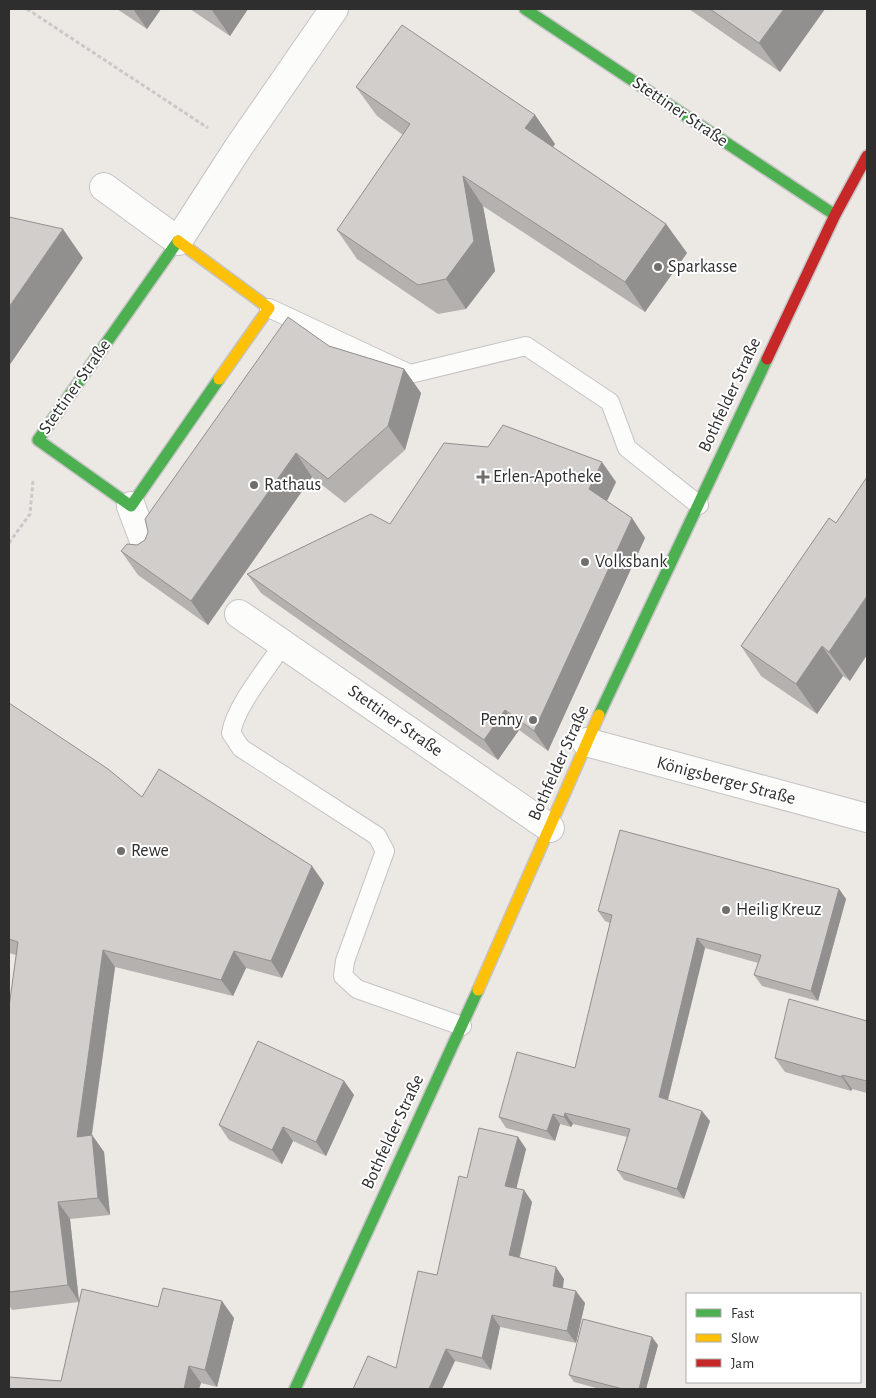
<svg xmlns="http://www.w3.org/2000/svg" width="876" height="1398" viewBox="0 0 876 1398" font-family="'Alegreya Sans',sans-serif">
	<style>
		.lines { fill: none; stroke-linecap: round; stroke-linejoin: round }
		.lane-casing { stroke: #c5c4c5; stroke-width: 20 }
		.street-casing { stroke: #c5c4c5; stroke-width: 30 }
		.fast-casing { stroke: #c5c4c5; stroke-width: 14 }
		.slow-casing { stroke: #c5c4c5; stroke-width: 14 }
		.jam-casing { stroke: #c5c4c5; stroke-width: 14 }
		.path { stroke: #c9c9c8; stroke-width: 3; stroke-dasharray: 4 2.5; stroke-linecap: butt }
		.lane { stroke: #fcfcfb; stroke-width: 18 }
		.street { stroke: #fcfcfb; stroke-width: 28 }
		.fast { stroke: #4caf50; stroke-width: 11 }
		.slow { stroke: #ffc107; stroke-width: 11 }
		.jam { stroke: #c62828; stroke-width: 11 }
		.wall { fill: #b4b1af }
		.shaded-wall { fill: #92908e }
		.building { fill: #d1cecb; stroke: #92908e }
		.poi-dot { fill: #706f6e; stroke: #fff; stroke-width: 2 }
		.labels { text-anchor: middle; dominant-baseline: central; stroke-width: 4; stroke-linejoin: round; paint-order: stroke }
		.street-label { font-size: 18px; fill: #2e2e2e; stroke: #fff }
		.poi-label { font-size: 18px; fill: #2e2e2e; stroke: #fff; text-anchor: start }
	</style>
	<rect width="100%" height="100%" fill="#ece8e4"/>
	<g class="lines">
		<defs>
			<g id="lane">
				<path d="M269 308 410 374 526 346 610 402 627 448 699 505"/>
				<path d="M283 644C267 669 236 705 231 733L241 748 377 836 385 851 345 961 343 976 357 989 462 1026"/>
			</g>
			<g id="street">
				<path d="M104 187 178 241 238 148 334 9"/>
				<path d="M131 506 149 554"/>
				<path d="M239 614 550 828"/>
				<path d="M586 742 867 818"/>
			</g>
			<g id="fast">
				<path d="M525 9 835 215"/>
				<path d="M178 241 38 440 131 506 219 379"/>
				<path d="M599 715 767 359"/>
				<path d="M295 1389 478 990"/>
			</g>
			<g id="slow">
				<path d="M178 241 269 308 219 379"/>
				<path d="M478 990 599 715"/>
			</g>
			<path id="jam" d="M767 359 835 215 867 156"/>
		</defs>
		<use href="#lane" class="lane-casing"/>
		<use href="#street" class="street-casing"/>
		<use href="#fast" class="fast-casing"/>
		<use href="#slow" class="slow-casing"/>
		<use href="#jam" class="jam-casing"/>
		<g class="path">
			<path d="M27 9 208 128"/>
			<path d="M9 543 30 514 33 481"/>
		</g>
		<use href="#lane" class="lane"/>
		<use href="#street" class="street"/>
		<use href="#fast" class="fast"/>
		<use href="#slow" class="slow"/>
		<use href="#jam" class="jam"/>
	</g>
	<g class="wall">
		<path d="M117 9H161L147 29Z"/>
		<path d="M190 9H248L230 36Z"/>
		<path d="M689 9H825L780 72Z"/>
		<path d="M356 87 535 115 555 144 553 147 666 224 687 253 645 312 483 206 495 271 466 309 438 314 357 259 337 230 403 135 377 116Z"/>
		<path d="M329 346 404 369 421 393 405 450 345 503 312 477 208 625 138 575 121 551 137 545 145 540Z"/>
		<path d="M488 447 616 482 607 501 632 518 645 538 548 751 519 730 498 760 261 593 247 574 390 524Z"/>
		<path d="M829 518 850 681 843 676 817 714 761 676 741 646Z"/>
		<path d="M9 703 142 797 324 883 282 978 246 968 233 996 115 967 92 1135 104 1152 110 1215 70 1219 79 1301 158 1307 234 1318 217 1387 201 1383 199 1389H9L61 1381 79 1302 12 1310 9 1305V1007L16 955 9 953Z"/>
		<path d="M839 889 846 899 818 1001 762 986 754 975 758 963 705 948 668 1100 710 1121 684 1199 624 1180 617 1170 627 1137 573 1124 571 1127 560 1124 555 1141 506 1128 499 1117 575 1068 610 923 605 921 598 911Z"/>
		<path d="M867 1021V1093L852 1089 851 1091 785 1072 775 1058Z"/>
		<path d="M344 1081 354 1095 326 1156 293 1141 282 1164 229 1140 219 1125Z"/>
		<path d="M518 1137 526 1149 516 1189 524 1190 532 1202 520 1257 564 1279 563 1288 585 1303 576 1343 500 1327 491 1370 455 1361 396 1368 437 1275 467 1178Z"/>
		<path d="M658 1345 646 1389H600L574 1382 569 1375Z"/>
	</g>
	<g class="shaded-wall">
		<path d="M133 9H161L147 29Z"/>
		<path d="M211 9H248L230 36Z"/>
		<path d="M784 9H825L780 72 759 43Z"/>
		<path d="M535 115 555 144 545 157 525 128Z"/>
		<path d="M463 176 483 206 495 271 466 309 446 279Z"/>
		<path d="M666 224 687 253 645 312 625 282Z"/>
		<path d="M63 229 83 258 9 366V307Z"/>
		<path d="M404 369 421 393 405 450 388 426Z"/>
		<path d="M296 453 312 477 208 625 191 601Z"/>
		<path d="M602 462 616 482 603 509 589 489Z"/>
		<path d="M632 518 645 538 548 751 534 731Z"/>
		<path d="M867 596V655L850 681 829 652Z"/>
		<path d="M822 646 843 676 817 714 796 684Z"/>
		<path d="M505 710 519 730 498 760 484 740Z"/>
		<path d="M312 866 324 883 282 978 271 961Z"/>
		<path d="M839 889 846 899 818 1001 811 991Z"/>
		<path d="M697 938 705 948 666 1107 659 1097Z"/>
		<path d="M103 950 115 967 89 1153 77 1137Z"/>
		<path d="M234 951 246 968 233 996 221 980Z"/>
		<path d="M842 1075 852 1089 851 1091 842 1077Z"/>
		<path d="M344 1081 354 1095 326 1156 316 1142Z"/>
		<path d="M702 1111 710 1121 684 1199 677 1189Z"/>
		<path d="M565 1113 573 1124 571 1127 564 1117Z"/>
		<path d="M553 1114 560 1124 555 1141 547 1131Z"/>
		<path d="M283 1127 293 1141 282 1164 272 1150Z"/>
		<path d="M92 1135 104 1152 110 1215 98 1198Z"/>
		<path d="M518 1137 526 1149 514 1198 505 1186Z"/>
		<path d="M524 1190 532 1202 517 1267 509 1255Z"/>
		<path d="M58 1202 70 1219 79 1302 68 1285Z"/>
		<path d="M556 1267 564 1279 561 1298 553 1286Z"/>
		<path d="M576 1291 585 1303 576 1343 567 1331Z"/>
		<path d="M222 1301 234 1318 217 1387 205 1370Z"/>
		<path d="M492 1315 500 1327 491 1370 482 1358Z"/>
		<path d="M652 1337 658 1345 646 1389H639Z"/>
		<path d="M446 1349 455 1361 442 1389H429Z"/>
		<path d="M189 1366 201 1383 199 1389H184Z"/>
	</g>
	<g class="building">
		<path d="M710 9H784L759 43Z"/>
		<path d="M402 25 535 115 525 128 666 224 625 282 463 176 474 241 446 279 418 285 337 230 410 124 356 87Z"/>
		<path d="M9 217 63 229 9 307Z"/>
		<path d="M288 317 329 346 404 369 388 426 328 479 296 453 191 601 121 551 127 544 137 545 145 540 148 532 145 519Z"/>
		<path d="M503 425 602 462 589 489 632 518 534 731 505 710 484 740 247 574 371 514 390 524 444 443 488 447Z"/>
		<path d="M867 477V596L829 652 822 646 796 684 741 646 829 518 836 523Z"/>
		<path d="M9 703 108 769 142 797 159 769 312 866 271 961 234 951 221 980 103 950 77 1137 92 1135 98 1198 58 1202 68 1285 9 1292V1007L18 942 9 939Z"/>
		<path d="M620 830 839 889 811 991 754 975 761 955 697 938 659 1097 702 1111 677 1189 617 1170 630 1129 565 1113 564 1117 553 1114 547 1131 499 1117 517 1052 575 1068 612 915 598 911Z"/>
		<path d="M789 999 867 1021V1081L842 1075V1077L775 1058Z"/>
		<path d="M258 1041 344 1081 316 1142 283 1127 272 1150 219 1125Z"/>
		<path d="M479 1128 518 1137 505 1186 524 1190 509 1255 556 1267 553 1286 576 1291 567 1331 492 1315 482 1358 446 1349 429 1389H353L368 1356 396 1368 418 1271 437 1275 459 1176 467 1178Z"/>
		<path d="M163 1288 222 1301 205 1370 189 1366 184 1389H9V1377L61 1381 82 1289 158 1307Z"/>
		<path d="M583 1319 652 1337 639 1389H623L569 1375Z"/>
	</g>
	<g class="poi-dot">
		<circle cx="658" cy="267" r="5"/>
		<path d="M480.5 469.5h5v5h5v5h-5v5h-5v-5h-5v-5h5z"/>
		<circle cx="254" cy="485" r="5"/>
		<circle cx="585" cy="562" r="5"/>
		<circle cx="533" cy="720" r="5"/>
		<circle cx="121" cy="851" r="5"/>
		<circle cx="726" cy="910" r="5"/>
	</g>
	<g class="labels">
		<g class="street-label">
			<text transform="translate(680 112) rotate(34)">Stettiner Straße</text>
			<text transform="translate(75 387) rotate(-55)">Stettiner Straße</text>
			<text transform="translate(730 395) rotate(-65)">Bothfelder Straße</text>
			<text transform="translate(395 721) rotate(35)">Stettiner Straße</text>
			<text transform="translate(559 763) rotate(-66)">Bothfelder Straße</text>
			<text transform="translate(726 781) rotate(15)">Königsberger Straße</text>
			<text transform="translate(393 1132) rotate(-65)">Bothfelder Straße</text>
		</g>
		<g class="poi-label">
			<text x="668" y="267">Sparkasse</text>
			<text x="493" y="477">Erlen-Apotheke</text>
			<text x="264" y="485">Rathaus</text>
			<text x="595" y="562">Volksbank</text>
			<text x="523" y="720" text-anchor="end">Penny</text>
			<text x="131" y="851">Rewe</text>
			<text x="736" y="910">Heilig Kreuz</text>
		</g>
	</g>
	<rect width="876" height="1398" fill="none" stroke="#2e2e2e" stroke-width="20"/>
	<rect x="686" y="1293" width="175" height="90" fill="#ffffff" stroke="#ababab"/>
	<rect x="696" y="1309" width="25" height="8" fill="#4caf50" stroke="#ababab"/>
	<text x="731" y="1318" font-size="15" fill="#2e2e2e">Fast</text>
	<rect x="696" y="1334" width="25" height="8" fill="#ffc107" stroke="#ababab"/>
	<text x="731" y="1343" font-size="15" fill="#2e2e2e">Slow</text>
	<rect x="696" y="1359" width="25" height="8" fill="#c62828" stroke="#ababab"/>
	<text x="731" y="1368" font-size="15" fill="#2e2e2e">Jam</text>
</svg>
